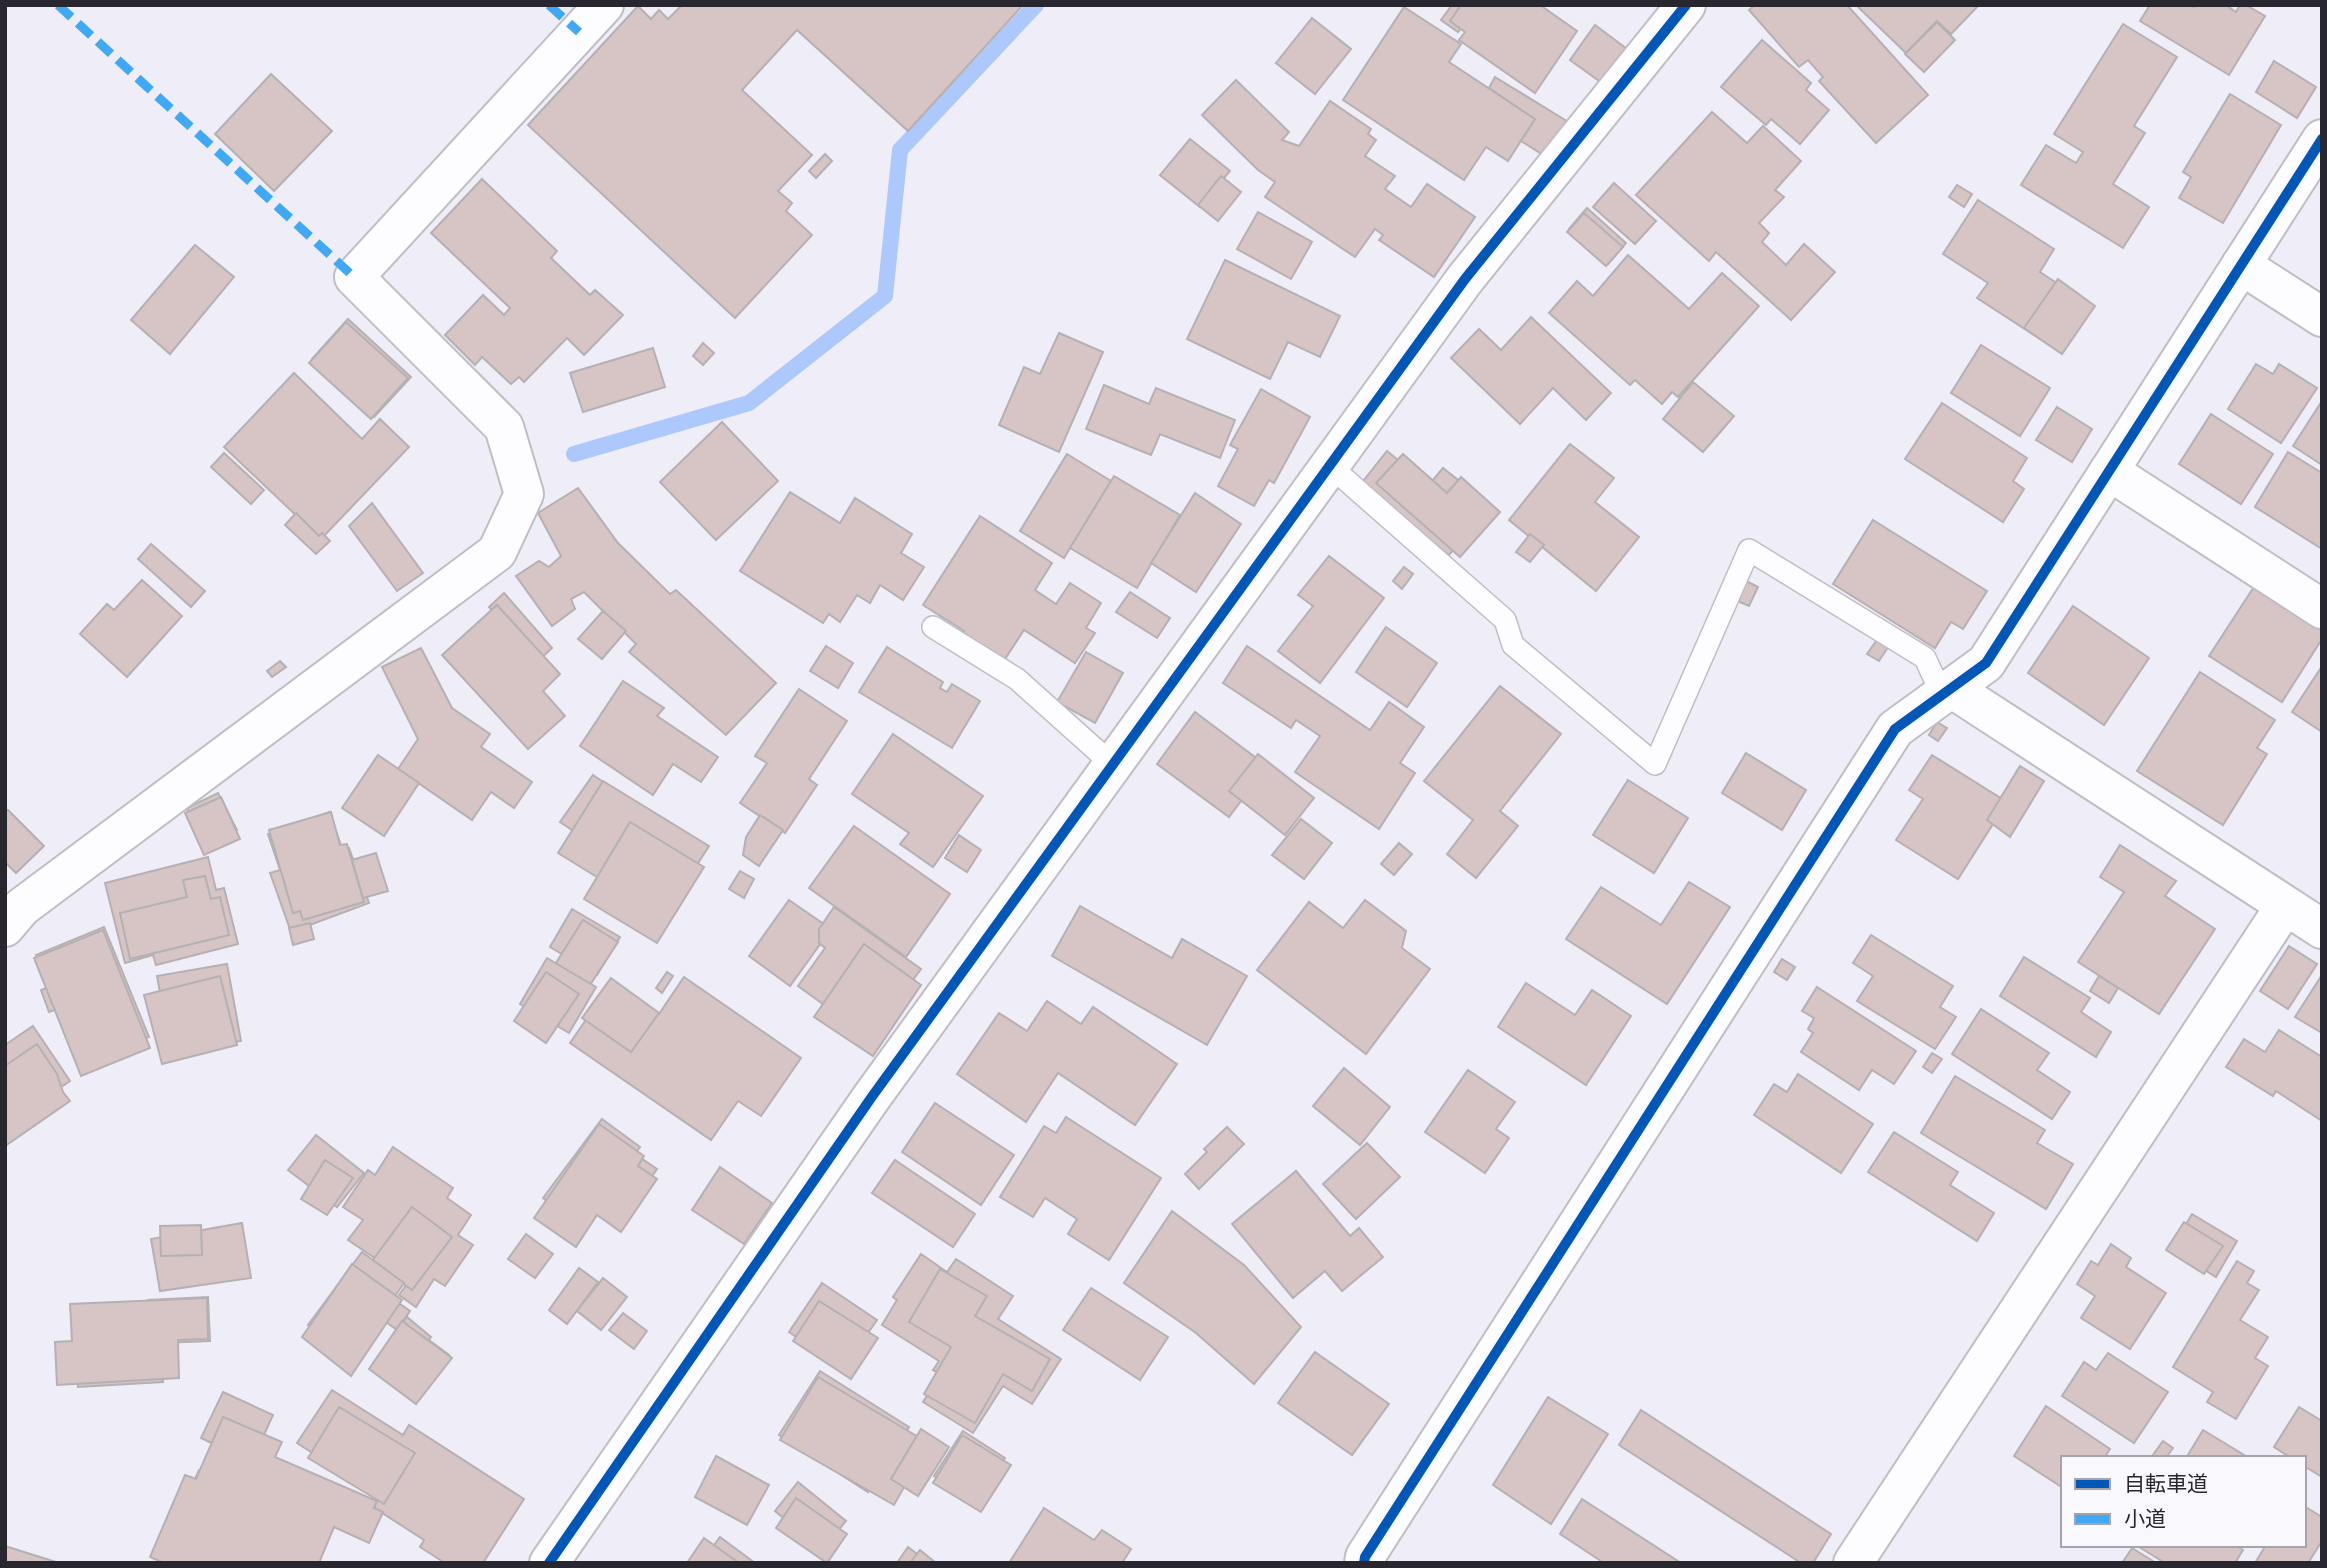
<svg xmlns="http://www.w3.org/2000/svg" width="2327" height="1568" viewBox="0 0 2327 1568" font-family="'PT Sans Narrow','Noto Sans JP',sans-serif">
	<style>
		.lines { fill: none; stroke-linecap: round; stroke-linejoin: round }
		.stream { stroke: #adc8fc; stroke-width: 16 }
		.building { fill: #d6c5c4; stroke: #b5b0b3; stroke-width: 2 }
		.lane-casing { stroke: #bfbdc6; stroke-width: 24 }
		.street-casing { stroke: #bfbdc6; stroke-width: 42 }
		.secondary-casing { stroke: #bfbdc6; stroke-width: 42 }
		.lane { stroke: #fdfcfe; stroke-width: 21 }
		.street { stroke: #fdfcfe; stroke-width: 38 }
		.secondary { stroke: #fdfcfe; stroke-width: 38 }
		.quiet { stroke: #3fa9f5; stroke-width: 9; stroke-dasharray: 18 9; stroke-linecap: butt }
		.cycleway-casing { stroke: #f9f8fd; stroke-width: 15 }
		.cycleway { stroke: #0057b8; stroke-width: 10 }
	</style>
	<rect width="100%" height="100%" fill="#efedf7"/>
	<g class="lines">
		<path class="stream" d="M574 454 749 403 885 296 900 150 1036 5"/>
	</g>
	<g class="building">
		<path d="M682 5H1023L908 131 797 30 742 90 812 155 778 191 792 203 786 211 812 235 735 318 528 125 638 6 651 19 659 10 668 19Z"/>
		<path d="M1452 5H1478L1458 32 1441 20Z"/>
		<path d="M1461 5H1540L1577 31 1535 93 1459 40 1465 32 1450 21Z"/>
		<path d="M1755 5H1847L1928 95 1876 143 1819 81 1823 77 1808 60 1799 67 1749 10Z"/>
		<path d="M1856 5H1979L1951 34 1937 21 1906 53Z"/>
		<path d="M2150 5H2190L2194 7 2195 5H2226L2236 12 2240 5H2246L2265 16 2229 75 2140 21Z"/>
		<path d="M1404 7 1461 44 1449 62 1535 119 1508 161 1486 147 1464 180 1343 100Z"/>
		<path d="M1312 18 1351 49 1315 94 1276 63Z"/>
		<path d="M1937 22 1955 40 1924 72 1905 54Z"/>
		<path d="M2123 24 2177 57 2134 126 2145 133 2113 184 2149 207 2123 248 2021 185 2046 145 2076 163 2083 152 2054 134Z"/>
		<path d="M1595 25 1627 49 1602 83 1570 60Z"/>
		<path d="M1762 40 1811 83 1806 90 1829 110 1800 144 1771 119 1766 125 1721 87Z"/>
		<path d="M2274 61 2316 87 2297 118 2256 92Z"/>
		<path d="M271 74 332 131 274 191 215 134Z"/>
		<path d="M1495 77 1570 123 1548 158 1521 141 1535 119 1489 88Z"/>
		<path d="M1236 80 1289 132 1282 140 1299 146 1330 101 1371 129 1368 134 1376 140 1365 156 1395 176 1385 189 1411 207 1427 184 1475 217 1434 277 1379 240 1383 235 1375 229 1355 257 1265 197 1275 182 1258 170 1202 115Z"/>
		<path d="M2230 94 2281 125 2223 223 2179 198 2191 177 2183 172Z"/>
		<path d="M1712 112 1747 143 1763 126 1801 161 1775 190 1784 197 1759 223 1769 233 1762 242 1786 265 1804 244 1835 272 1791 320 1716 252 1709 261 1636 195Z"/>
		<path d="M1190 139 1230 171 1200 207 1160 175Z"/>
		<path d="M825 154 832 161 816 178 809 171Z"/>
		<path d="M1221 176 1241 192 1218 221 1198 205Z"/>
		<path d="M482 179 557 251 551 258 590 295 595 290 623 315 584 355 567 338 524 382 519 377 511 384 482 357 475 365 445 335 483 295 504 315 510 308 431 233Z"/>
		<path d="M1614 183 1656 221 1635 244 1593 207Z"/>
		<path d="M1957 185 1972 194 1964 207 1949 197Z"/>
		<path d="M1978 200 2054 249 2040 272 2081 299 2051 346 1977 298 1988 283 1943 254Z"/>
		<path d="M1587 208 1626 243 1608 264 1569 229Z"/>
		<path d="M1258 212 1312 242 1291 279 1237 249Z"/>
		<path d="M1584 213 1623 247 1606 266 1567 232Z"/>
		<path d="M195 245 234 277 170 354 131 320Z"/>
		<path d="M1628 255 1689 309 1722 273 1759 306 1678 397 1672 392 1662 404 1635 380 1630 385 1549 313 1577 281 1593 296Z"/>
		<path d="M1225 260 1340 316 1320 357 1288 342 1270 379 1187 339Z"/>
		<path d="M2058 279 2095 306 2062 354 2024 328Z"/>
		<path d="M1531 317 1611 393 1586 420 1553 388 1520 424 1451 358 1479 329 1501 350Z"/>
		<path d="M348 319 411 377 374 417 312 359Z"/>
		<path d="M346 322 408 378 371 419 309 363Z"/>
		<path d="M1059 333 1103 352 1059 452 999 425 1024 367 1040 374Z"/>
		<path d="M703 343 714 353 703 365 693 356Z"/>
		<path d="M1981 345 2050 388 2020 436 1951 393Z"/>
		<path d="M653 348 665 387 583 412 570 373Z"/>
		<path d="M2256 364 2273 374 2279 364 2317 388 2281 443 2228 409Z"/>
		<path d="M294 373 362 439 380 419 409 447 321 539 224 447Z"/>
		<path d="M1693 382 1734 416 1703 452 1663 419Z"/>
		<path d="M1104 385 1149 404 1156 388 1235 420 1220 458 1160 434 1151 455 1086 429Z"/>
		<path d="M1261 389 1310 417 1274 483 1269 480 1254 506 1218 486 1238 449 1230 445Z"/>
		<path d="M2322 401V465L2293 446Z"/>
		<path d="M1942 403 2027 458 2013 481 2024 489 2003 522 1905 459Z"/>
		<path d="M2057 407 2092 429 2072 462 2036 440Z"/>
		<path d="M2211 414 2273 454 2241 504 2179 464Z"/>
		<path d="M722 422 778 481 716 540 660 482Z"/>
		<path d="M1570 444 1614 478 1595 502 1639 537 1596 591 1509 520Z"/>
		<path d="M1387 451 1429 485 1443 468 1489 505 1449 555 1360 485Z"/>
		<path d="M2288 452 2322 473V549L2255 507Z"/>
		<path d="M224 453 264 490 251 504 211 467Z"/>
		<path d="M1067 454 1111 481 1064 558 1020 531Z"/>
		<path d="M1403 454 1447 493 1461 477 1500 512 1460 557 1376 483Z"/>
		<path d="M1114 476 1180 515 1137 588 1070 548Z"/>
		<path d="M578 488 618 543 670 594 676 590 776 683 726 735 629 652 636 644 584 592 571 599 575 609 552 626 516 576 539 561 549 567 561 556 538 513Z"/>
		<path d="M790 492 840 523 855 498 912 534 901 553 924 567 903 600 880 585 870 603 857 595 840 622 829 614 823 623 740 571Z"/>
		<path d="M1195 493 1241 524 1196 592 1151 563Z"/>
		<path d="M372 503 423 573 397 591 349 526Z"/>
		<path d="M296 513 319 536 322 533 330 541 316 554 285 525Z"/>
		<path d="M980 516 1052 563 1035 590 1056 604 1070 583 1101 603 1086 628 1095 633 1075 663 1024 630 1001 665 960 637 964 631 923 605Z"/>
		<path d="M1873 520 1987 591 1963 629 1951 622 1935 648 1833 584Z"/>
		<path d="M1530 534 1544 545 1530 562 1516 552Z"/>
		<path d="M151 544 205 591 191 607 138 559Z"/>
		<path d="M1329 556 1384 598 1320 683 1278 651 1313 606 1298 595Z"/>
		<path d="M1404 567 1413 574 1402 589 1393 581Z"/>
		<path d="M2259 579 2322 619V639L2282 702 2209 656Z"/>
		<path d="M142 580 182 616 127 677 80 634 107 604 114 610Z"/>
		<path d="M1744 580 1758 587 1749 606 1735 600Z"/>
		<path d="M1130 592 1170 618 1157 638 1116 612Z"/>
		<path d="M504 593 552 648 537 662 489 607Z"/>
		<path d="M497 605 560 674 543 691 565 716 528 749 442 655Z"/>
		<path d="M2073 606 2149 658 2104 725 2028 673Z"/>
		<path d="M603 611 626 631 602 659 578 639Z"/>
		<path d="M1386 627 1437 663 1407 707 1356 672Z"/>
		<path d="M1879 637 1890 644 1879 661 1867 654Z"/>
		<path d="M826 646 853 663 838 688 810 671Z"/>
		<path d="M1247 646 1370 730 1389 702 1424 727 1400 763 1415 773 1379 829 1295 772 1320 736 1296 720 1291 728 1223 683Z"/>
		<path d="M887 647 943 682 940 688 947 692 952 684 980 701 952 748 859 692Z"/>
		<path d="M421 648 452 708 490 734 481 747 532 782 514 808 491 792 472 820 398 769 418 739 382 667Z"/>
		<path d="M1086 652 1123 673 1095 723 1057 702Z"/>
		<path d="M280 661 286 667 272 677 267 671Z"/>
		<path d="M2322 666V732L2292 712Z"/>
		<path d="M2200 672 2275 720 2257 748 2267 754 2223 825 2137 771Z"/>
		<path d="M623 681 664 708 657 716 718 757 701 782 673 764 653 795 580 746Z"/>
		<path d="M1500 686 1561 734 1500 811 1518 826 1476 878 1447 854 1473 820 1424 781Z"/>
		<path d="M799 689 847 721 809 779 817 785 785 833 740 803 767 763 755 756Z"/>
		<path d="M1195 712 1267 766 1229 817 1157 764Z"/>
		<path d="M1937 722 1947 728 1938 741 1929 735Z"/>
		<path d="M893 734 983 796 933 867 900 844 909 833 852 794Z"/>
		<path d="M1746 753 1806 790 1782 830 1722 793Z"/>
		<path d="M1258 754 1314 798 1285 835 1229 791Z"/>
		<path d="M378 755 419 783 384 836 342 808Z"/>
		<path d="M1932 755 2007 802 1958 879 1896 840 1923 799 1909 790Z"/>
		<path d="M2020 766 2044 781 2010 837 1987 820Z"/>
		<path d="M593 775 634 803 602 850 560 822Z"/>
		<path d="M1628 780 1688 818 1654 873 1593 835Z"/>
		<path d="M603 781 709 846 663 918 558 853Z"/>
		<path d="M218 793 237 830 207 846 187 808Z"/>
		<path d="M221 797 240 839 204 855 185 813Z"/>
		<path d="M8 810 44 846 16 873 5 862V812Z"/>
		<path d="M329 812 342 848H349L369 903 291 932 270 873 280 870 268 834Z"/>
		<path d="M331 812 340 845 347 844 364 902 303 920 300 911 293 913 269 830Z"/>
		<path d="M760 815 783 830 759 866 743 855 746 837Z"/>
		<path d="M1301 819 1332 843 1304 879 1272 855Z"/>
		<path d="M630 822 704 867 657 943 584 899Z"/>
		<path d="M854 826 950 894 906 957 809 888Z"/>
		<path d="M959 835 981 850 967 872 945 858Z"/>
		<path d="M1399 843 1412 854 1394 875 1381 864Z"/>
		<path d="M2120 845 2176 881 2165 896 2215 929 2159 1014 2078 962 2124 892 2100 877Z"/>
		<path d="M376 853 388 891 363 898 352 860Z"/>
		<path d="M208 857 216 890 224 888 238 944 156 965 153 955 125 963 105 883Z"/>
		<path d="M740 871 754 879 744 898 729 889Z"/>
		<path d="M205 876 211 899 220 897 229 935 130 959 120 913 187 897 183 880Z"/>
		<path d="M1689 882 1730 907 1667 1004 1566 939 1601 887 1661 925Z"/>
		<path d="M789 900 831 929 790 986 749 956Z"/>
		<path d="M1365 900 1406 931 1402 948 1430 969 1366 1054 1257 970 1309 902 1343 928Z"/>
		<path d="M1080 906 1172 958 1182 939 1247 976 1207 1045 1052 956Z"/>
		<path d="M834 907 921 969 870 1038 798 986 825 948 819 943V929Z"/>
		<path d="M572 909 620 937 597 975 550 947Z"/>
		<path d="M583 920 618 942 588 988 554 966Z"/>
		<path d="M310 923 314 939 293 945 289 928Z"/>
		<path d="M104 927 149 1037 84 1064 61 1008 49 1012 41 990 49 987 36 955Z"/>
		<path d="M103 930 150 1048 81 1076 34 958Z"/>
		<path d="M1871 935 1953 986 1940 1007 1956 1017 1935 1049 1857 1001 1873 976 1853 963Z"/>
		<path d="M864 944 921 985 873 1056 814 1017Z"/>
		<path d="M2289 946 2317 964 2288 1009 2260 991Z"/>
		<path d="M2024 957 2090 998 2081 1012 2111 1032 2096 1057 2000 996Z"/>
		<path d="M547 958 596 987 569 1033 520 1004Z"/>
		<path d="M1782 959 1795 967 1787 980 1774 972Z"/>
		<path d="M227 964 241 1041 171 1053 157 976Z"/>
		<path d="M546 972 579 994 546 1043 514 1021Z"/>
		<path d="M667 972 673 976 662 993 656 988Z"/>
		<path d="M2322 975V1033L2295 1017Z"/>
		<path d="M220 976 237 1045 162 1064 144 995Z"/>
		<path d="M2099 976 2118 988 2109 1003 2090 991Z"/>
		<path d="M684 977 801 1058 761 1116 738 1101 711 1140 570 1043 612 982 659 1014Z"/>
		<path d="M611 978 659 1013 631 1052 582 1018Z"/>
		<path d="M1526 983 1575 1015 1592 990 1631 1016 1586 1085 1498 1027Z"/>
		<path d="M1817 987 1916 1051 1894 1084 1872 1070 1859 1090 1801 1052 1813 1033 1808 1029 1814 1018 1802 1011Z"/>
		<path d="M1047 1001 1081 1024 1093 1007 1177 1064 1135 1125 1058 1073 1026 1122 957 1074 999 1013 1027 1031Z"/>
		<path d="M1981 1009 2049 1053 2037 1070 2070 1092 2052 1119 1952 1054Z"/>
		<path d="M33 1026 70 1081 5 1125V1045Z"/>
		<path d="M2279 1030 2322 1057V1121L2276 1091 2273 1096 2226 1067 2244 1039 2265 1052Z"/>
		<path d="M37 1044 57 1074 63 1092 70 1101 5 1146V1066Z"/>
		<path d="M1932 1053 1942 1059 1932 1073 1923 1067Z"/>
		<path d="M1344 1068 1390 1107 1360 1145 1313 1106Z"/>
		<path d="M1468 1070 1515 1102 1496 1129 1509 1138 1485 1173 1425 1132Z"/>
		<path d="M1798 1074 1873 1124 1841 1173 1754 1115 1774 1084 1787 1092Z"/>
		<path d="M1955 1076 2045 1130 2037 1143 2073 1164 2046 1209 1921 1133Z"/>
		<path d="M935 1103 1014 1155 981 1205 902 1152Z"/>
		<path d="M1066 1117 1161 1178 1109 1260 1068 1234 1077 1219 1045 1198 1033 1217 1000 1197 1044 1126 1056 1133Z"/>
		<path d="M602 1119 640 1147 635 1154 657 1169 621 1221 591 1199 574 1221 543 1198Z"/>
		<path d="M599 1124 644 1156 638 1166 657 1179 621 1232 597 1215 576 1247 534 1218Z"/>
		<path d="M1227 1127 1244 1144 1199 1189 1185 1174 1207 1152 1204 1149Z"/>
		<path d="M1894 1132 1958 1172 1950 1185 1994 1213 1977 1241 1868 1172Z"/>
		<path d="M316 1135 364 1173 337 1207 288 1170Z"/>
		<path d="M1367 1143 1400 1177 1356 1219 1323 1184Z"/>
		<path d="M393 1147 453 1188 447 1198 471 1215 458 1235 473 1245 445 1286 434 1279 416 1307 399 1295 409 1281 348 1240 363 1220 343 1207 368 1170 375 1175Z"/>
		<path d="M325 1160 353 1178 327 1215 301 1199Z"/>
		<path d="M895 1160 975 1214 953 1247 872 1193Z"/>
		<path d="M720 1167 772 1203 744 1244 692 1210Z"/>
		<path d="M1296 1171 1350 1236 1359 1228 1383 1257 1342 1291 1325 1271 1293 1298 1232 1224Z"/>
		<path d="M412 1207 452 1237 412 1290 372 1261Z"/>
		<path d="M1172 1211 1244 1265 1301 1327 1254 1384 1196 1333 1124 1283Z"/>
		<path d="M2192 1214 2237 1241 2216 1277 2171 1249Z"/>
		<path d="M2184 1222 2223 1246 2204 1274 2166 1250Z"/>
		<path d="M242 1223 251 1278 160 1291 151 1239Z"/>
		<path d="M201 1225 202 1255 161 1256 160 1226Z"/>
		<path d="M526 1234 553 1254 535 1278 508 1259Z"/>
		<path d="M2111 1244 2131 1258 2126 1267 2166 1293 2130 1349 2081 1318 2095 1296 2077 1284 2091 1261 2098 1265Z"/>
		<path d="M362 1252 404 1283 393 1299 410 1311 397 1330 379 1317 369 1330 372 1332 352 1359 308 1325Z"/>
		<path d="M921 1254 947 1272 956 1259 1013 1296 998 1319 1061 1359 1032 1404 1003 1386 973 1433 923 1402 941 1374 933 1370 939 1361 882 1325 897 1300 893 1297Z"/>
		<path d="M2237 1261 2254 1271 2247 1283 2259 1290 2240 1320 2268 1337 2255 1358 2268 1366 2236 1419 2207 1402 2213 1392 2173 1367Z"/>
		<path d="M352 1264 402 1300 351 1376 302 1337Z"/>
		<path d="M579 1268 598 1282 567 1324 549 1310Z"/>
		<path d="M940 1269 987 1296 975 1316 1050 1359 1032 1391 1003 1374 975 1423 924 1394 951 1347 909 1322Z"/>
		<path d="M603 1278 627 1297 601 1330 577 1311Z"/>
		<path d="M822 1283 877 1320 843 1369 789 1332Z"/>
		<path d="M1091 1288 1168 1337 1140 1380 1063 1330Z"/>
		<path d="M208 1297 210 1341 161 1343 163 1382 78 1387 75 1324 149 1320 148 1300Z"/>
		<path d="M207 1298 208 1339 178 1340 179 1378 57 1385 55 1342 72 1341 70 1304Z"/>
		<path d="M819 1301 878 1338 851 1379 793 1341Z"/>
		<path d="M623 1313 647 1331 634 1349 609 1330Z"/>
		<path d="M407 1317 431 1337 429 1340 449 1355 417 1396 373 1363Z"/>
		<path d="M402 1321 452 1358 416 1404 369 1369Z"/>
		<path d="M1315 1352 1389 1404 1352 1455 1278 1403Z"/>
		<path d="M2108 1353 2168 1392 2134 1443 2062 1396 2084 1362 2096 1370Z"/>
		<path d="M820 1371 909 1427 868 1492 779 1435Z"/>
		<path d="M818 1377 920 1438 898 1477 907 1482 894 1505 780 1440Z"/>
		<path d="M332 1390 403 1435 409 1425 524 1499 483 1563H445L420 1547 424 1540 373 1507 377 1495 297 1443Z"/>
		<path d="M223 1392 273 1415 254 1457 284 1471 276 1489 318 1510 309 1529 325 1536 314 1563 291 1561 290 1563H188L204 1528 178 1516 199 1470 223 1481 236 1455 201 1438Z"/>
		<path d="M1548 1397 1608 1434 1551 1524 1493 1485Z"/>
		<path d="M2046 1406 2110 1449 2104 1458H2063V1488L2014 1456Z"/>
		<path d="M339 1407 415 1453 384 1504 308 1458Z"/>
		<path d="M2299 1407 2322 1421V1477L2304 1466V1458H2291L2274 1447Z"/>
		<path d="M1641 1410 1831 1534 1813 1563H1801L1619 1445Z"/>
		<path d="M223 1417 282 1442 275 1457 377 1501 374 1508 383 1512 369 1543 334 1527 319 1563H164L150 1557 185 1475 196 1479Z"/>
		<path d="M921 1429 949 1447 918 1496 891 1479Z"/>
		<path d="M2203 1430 2249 1458H2186Z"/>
		<path d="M963 1431 1005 1458 976 1503 934 1476Z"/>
		<path d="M962 1435 1011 1465 981 1512 933 1483Z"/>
		<path d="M2163 1441 2173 1448 2166 1458H2156L2153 1455Z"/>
		<path d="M716 1456 769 1485 747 1525 695 1497Z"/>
		<path d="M798 1482 846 1521 822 1550 775 1511Z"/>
		<path d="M796 1498 847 1534 827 1563 776 1528Z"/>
		<path d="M1582 1499 1681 1563H1604L1560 1534Z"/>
		<path d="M2304 1506 2322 1517V1541L2308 1563H2255L2266 1545H2304Z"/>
		<path d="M1044 1508 1094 1540 1102 1530 1131 1549 1122 1563H1009Z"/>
		<path d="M720 1537 755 1563H701Z"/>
		<path d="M704 1538 739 1563H687Z"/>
		<path d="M2136 1545H2235L2243 1550 2235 1563H2165Z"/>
		<path d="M5 1546 59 1563H5Z"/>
		<path d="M908 1547 929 1563H897Z"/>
		<path d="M2132 1548 2156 1563H2122Z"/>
		<path d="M920 1550 936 1563H910Z"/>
	</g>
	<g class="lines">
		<defs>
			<g id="lane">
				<path d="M1330 466 1505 620 1513 645 1655 764 1749 550 1925 658 1942 695"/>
				<path d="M933 627 1017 679 1113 765"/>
			</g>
			<g id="street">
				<path d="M2241 265 2322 317"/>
				<path d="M2109 471 2322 609"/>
				<path d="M1951 688 2322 929"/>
				<path d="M5 927 22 907 497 552 524 494 504 427 354 277 604 5"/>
				<path d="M1364 1563 1365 1557 1895 729 1986 663 2322 139"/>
				<path d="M1853 1563 2285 906"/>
			</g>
			<path id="secondary" d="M549 1563 871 1098 1465 279 1686 5"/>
		</defs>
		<use href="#lane" class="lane-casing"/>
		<use href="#street" class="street-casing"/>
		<use href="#secondary" class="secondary-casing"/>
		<use href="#lane" class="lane"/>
		<use href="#street" class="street"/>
		<use href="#secondary" class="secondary"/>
		<g class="quiet">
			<path d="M58 5 354 277"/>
			<path d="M549 5 579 32"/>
		</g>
		<defs>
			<g id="cycleway">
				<path d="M549 1563 871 1098 1465 279 1686 5"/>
				<path d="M1364 1563 1365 1557 1895 729 1986 663 2322 139"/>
			</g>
		</defs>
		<use href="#cycleway" class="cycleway-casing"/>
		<use href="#cycleway" class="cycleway"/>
	</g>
	<rect width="2327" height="1568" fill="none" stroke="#28272f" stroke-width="14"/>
	<rect x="2061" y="1456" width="245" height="91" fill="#f9f8fd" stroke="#a5a4ab" stroke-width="2"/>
	<rect x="2075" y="1479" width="35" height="10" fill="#0057b8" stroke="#a5a4ab" stroke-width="2"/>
	<text x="2124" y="1491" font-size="21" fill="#28272f">自転車道</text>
	<rect x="2075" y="1514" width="35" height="10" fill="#3fa9f5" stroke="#a5a4ab" stroke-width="2"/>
	<text x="2124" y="1526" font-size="21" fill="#28272f">小道</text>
</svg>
